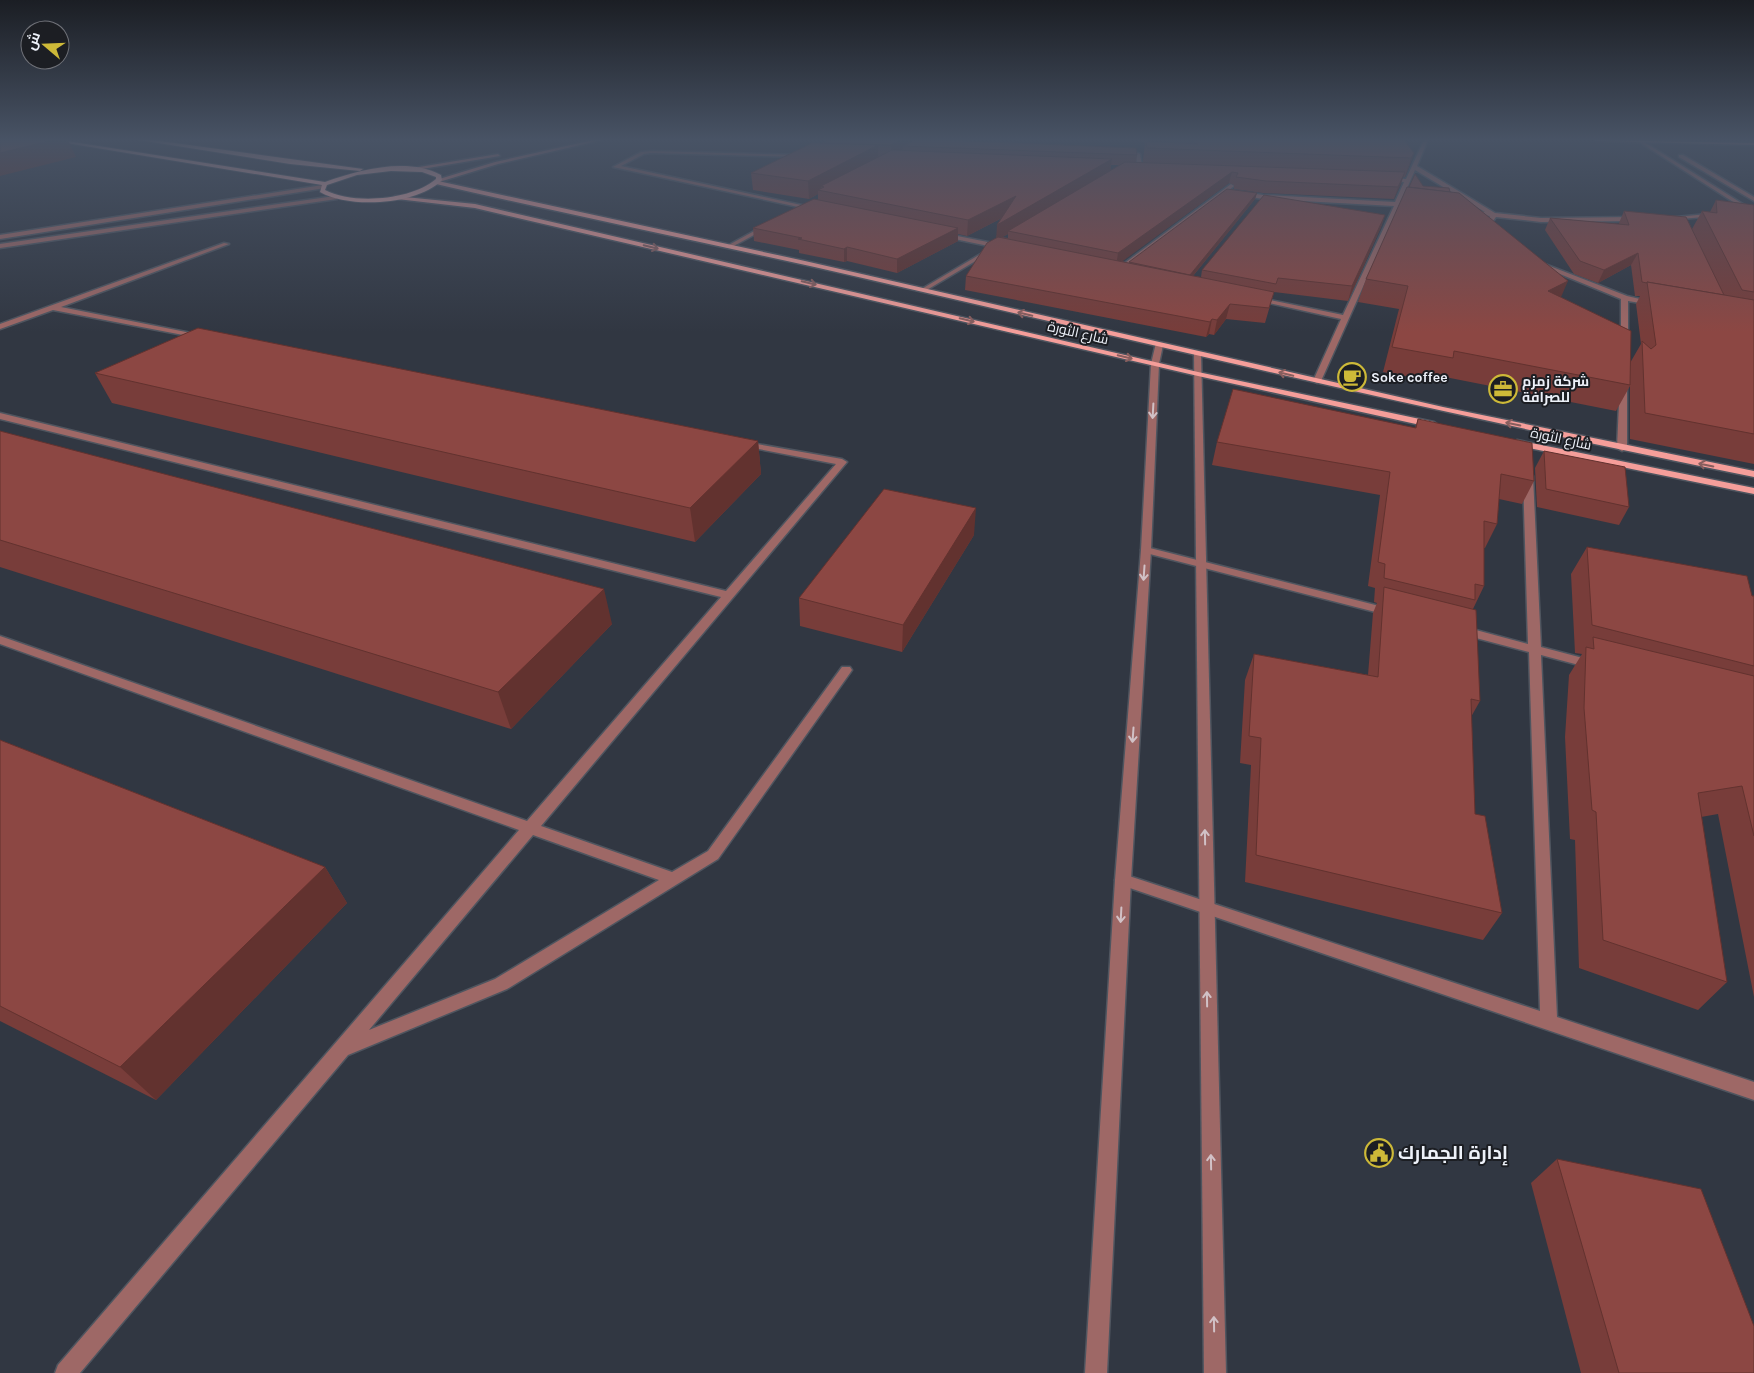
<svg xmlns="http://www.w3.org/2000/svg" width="1754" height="1373" viewBox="0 0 1754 1373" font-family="Karla,Cairo,sans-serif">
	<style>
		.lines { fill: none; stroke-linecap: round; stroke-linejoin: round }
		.service-casing { stroke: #4f555f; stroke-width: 3 }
		.minor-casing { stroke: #4f555f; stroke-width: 3 }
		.tertiary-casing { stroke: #4f555f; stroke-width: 3 }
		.secondary-casing { stroke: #4f555f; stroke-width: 3 }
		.primary-casing { stroke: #4f555f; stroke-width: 3 }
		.trunk-casing { stroke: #4f555f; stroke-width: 2 }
		.service { fill: #9e6866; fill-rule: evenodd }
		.minor { fill: #9e6866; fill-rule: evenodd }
		.tertiary { fill: #9e6866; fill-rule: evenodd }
		.secondary { fill: #d7827f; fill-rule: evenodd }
		.primary { fill: #f59e9a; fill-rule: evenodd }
		.trunk { fill: #f7b0ad; fill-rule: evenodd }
		.wall { fill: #783d3a; fill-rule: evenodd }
		.shaded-wall { fill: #62322f }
		.building { fill: #8c4743; stroke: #62322f }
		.oneway { stroke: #885e5e }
		.oneway2 { stroke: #d1c1c6 }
		.labels { text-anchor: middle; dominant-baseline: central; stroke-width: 4; stroke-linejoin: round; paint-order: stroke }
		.far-street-label { font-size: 14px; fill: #edf1f9; stroke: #1c1e23 }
		.far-poi-label { font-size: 14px; font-weight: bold; fill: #edf1f9; stroke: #1c1e23; text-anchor: start }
		.near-poi-label { font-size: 19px; font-weight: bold; fill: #edf1f9; stroke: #1c1e23; text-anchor: start }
	</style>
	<rect width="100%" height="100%" fill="#313742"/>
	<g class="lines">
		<defs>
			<g id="service">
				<path d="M224 243 229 244 61 307 201 335 205 337 204 339 53 310 0 329V324Z"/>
				<path d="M0 413 726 591 836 464 743 446 740 445V441L842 459 847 462 541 826 672 872 708 851 842 667H850L852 670 850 673 718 859 507 989 348 1055 80 1373H55L58 1365 519 830 0 644V636L527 821 721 597 0 419ZM533 835 659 880 495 979 369 1030Z"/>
			</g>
			<g id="minor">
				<path d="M1424 140H1428L1417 166 1495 213 1541 218 1636 217 1639 219 1636 221 1541 222 1496 217 1483 235 1480 233V230L1490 216 1466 213 1468 210 1485 212 1415 170 1401 202 1419 205 1416 207 1399 206 1321 381 1317 383 1313 381 1341 319 1251 299 1255 297 1343 315 1394 206 1263 199 1225 193 1119 272 1114 271 1231 184 1234 186 1229 190 1263 195 1395 202 1404 182 1384 180 1387 178 1406 179Z"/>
				<path d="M1636 140H1641L1754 211 1749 212Z"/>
				<path d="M651 151 805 155 803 157 651 153 644 154 621 166 820 209 817 211 613 167 641 152Z"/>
				<path d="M1138 153 1140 154 1143 171 1140 173 1137 171 1136 154Z"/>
				<path d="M1679 155H1683L1754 197V201L1679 157Z"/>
				<path d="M323 185 325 188 0 239V235Z"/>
				<path d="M335 196 337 199 0 248V244Z"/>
				<path d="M1718 213 1716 216 1669 220 1666 218Z"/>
				<path d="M767 224 772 225 730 248 725 247Z"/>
				<path d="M942 233 1003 245 1006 247 1003 249 940 236Z"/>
				<path d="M989 249 994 250 925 291 920 290Z"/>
				<path d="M1538 263H1542L1627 296 1657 303 1653 305 1628 301V343L1621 345V299L1538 265Z"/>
				<path d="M1620 381 1627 383V448L1622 451 1617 448Z"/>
				<path d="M1528 473 1533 476 1541 647 1598 662 1600 665 1594 669 1541 655 1557 1017 1754 1082V1100L1118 884 1115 880 1118 876 1123 874 1540 1011 1529 652 1457 633 1455 630 1461 626 1528 644 1523 476Z"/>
				<path d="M1146 547 1395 610 1397 612 1391 616 1142 552 1141 550 1142 548Z"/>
			</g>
			<g id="tertiary">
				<path d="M1156 343 1163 345 1159 364 1151 550 1131 880 1107 1373H1085L1115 880 1141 550 1151 364Z"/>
				<path d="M1194 352 1201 354 1226 1373H1204Z"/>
			</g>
			<g id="secondary">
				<path d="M593 140H602L498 164 439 182 436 180 495 162Z"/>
				<path d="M498 154 500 156 410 171 407 169Z"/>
			</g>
			<g id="primary">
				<path d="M1594 140 1754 143V145L1596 141Z"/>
				<path d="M438 181 805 261 1443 407 1754 471V477C1457 417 1162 347 867 279 723 246 579 217 436 184Z"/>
				<path d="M395 196 475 204 1198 372 1434 422 1438 425 1434 428 1198 376 475 208 397 199Z"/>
				<path d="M1517 440 1754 488V494L1514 445 1512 443Z"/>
			</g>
			<g id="trunk">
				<path d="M48 140H61L325 182C359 170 407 157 441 175L442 180C418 205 349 209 320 192L322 185ZM391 171 422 172 436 177V179C412 200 353 205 325 190L327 185 357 175Z"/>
				<path d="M139 140H153L363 169 360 171 290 164Z"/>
			</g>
		</defs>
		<use href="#service" class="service-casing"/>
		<use href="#minor" class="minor-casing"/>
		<use href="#tertiary" class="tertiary-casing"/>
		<use href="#secondary" class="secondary-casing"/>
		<use href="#primary" class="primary-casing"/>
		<use href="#trunk" class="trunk-casing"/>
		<use href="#service" class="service"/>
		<use href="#minor" class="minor"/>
		<use href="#tertiary" class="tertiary"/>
		<use href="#secondary" class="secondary"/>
		<use href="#primary" class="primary"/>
		<use href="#trunk" class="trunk"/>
	</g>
	<g class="wall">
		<path d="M827 140 1137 155 1136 162H1143V160L1145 143 1137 140H1404L1414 153 1407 172 1405 177H1403L1394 199 1263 193 1234 189V185L1229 183 1122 261 1128 263 1257 193 1255 199 1193 276 1201 277 1202 270 1385 215 1381 227 1348 301 1274 292 1265 323 1226 319 1214 335 1209 334 1206 337 965 290 966 276 996 238 1002 218 967 236 958 234V241L897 273 847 261 844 262 799 253V250L754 241 753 228 818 200V194L809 199 753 190 751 173 822 144ZM1111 165H1119L1110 171ZM1008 234V238L1002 237Z"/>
		<path d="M1423 186 1450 192 1630 363 1641 344 1636 304 1640 296H1635L1631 265 1598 283 1574 274 1545 230 1550 218 1619 224V223L1624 211 1692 229 1702 211 1710 212 1716 200 1754 205V464L1630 439V386L1616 411 1445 377 1443 383 1383 372 1399 309 1358 302 1366 279Z"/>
		<path d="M95 373 758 441 761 474 695 542 112 403Z"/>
		<path d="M1418 419 1534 481 1522 504 1499 499 1497 524 1485 548H1484V586L1473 609 1480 701 1471 717 1475 814 1502 913 1483 940 1245 882 1251 765 1240 763 1245 680 1254 654 1368 675 1373 613 1377 603 1374 602 1375 588 1368 586 1380 495 1212 465 1217 442 1415 428Z"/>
		<path d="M0 431 612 624 511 729 0 567Z"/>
		<path d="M1544 451 1629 507 1619 525 1537 507 1535 468Z"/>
		<path d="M974 535 902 652 800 626 799 598Z"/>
		<path d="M1587 547 1754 596V997L1718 814 1701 817 1727 982 1698 1010 1579 968 1575 840 1570 839 1565 737 1569 675 1582 654 1575 653 1571 574Z"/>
		<path d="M0 740 325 867 347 903 156 1100 0 1021Z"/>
		<path d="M1557 1159 1754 1373H1581L1531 1183Z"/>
	</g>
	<g class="shaded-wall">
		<path d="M53 140H68L76 157 0 176V153Z"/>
		<path d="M900 140H919L903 146V149L891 155V145Z"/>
		<path d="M878 145V162L824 187 821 186V191L818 190V194L809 199 808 181Z"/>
		<path d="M1414 153 1407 172 1405 177 1411 158Z"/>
		<path d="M1112 159 1110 173 1008 231V234L996 241 997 225Z"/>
		<path d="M1232 172 1229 183 1116 266 1118 253Z"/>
		<path d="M1405 172 1401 184 1394 199 1398 187Z"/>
		<path d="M1257 193 1255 199 1188 282 1190 275Z"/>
		<path d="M1016 196 1015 211 967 236 968 220Z"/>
		<path d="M1385 215 1381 227 1348 301 1352 286Z"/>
		<path d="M958 228V241L897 273V259Z"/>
		<path d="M847 247V261L844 262V249Z"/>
		<path d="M1638 253 1631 265 1598 283 1604 270Z"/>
		<path d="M1568 281 1558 304 1548 291Z"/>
		<path d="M1230 304 1226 319 1214 335 1217 320Z"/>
		<path d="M1212 319 1209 334 1206 337 1210 322Z"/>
		<path d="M758 441 761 474 695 542 690 508Z"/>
		<path d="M976 508 974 535 902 652 903 625Z"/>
		<path d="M604 589 612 624 511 729 498 692Z"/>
		<path d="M325 867 347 903 156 1100 120 1067Z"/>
	</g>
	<g class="building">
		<path d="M0 140H53L0 153Z"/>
		<path d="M827 140H900L891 145 822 143Z"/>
		<path d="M914 140H942L1136 148 1137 155 903 146Z"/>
		<path d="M1188 140H1404L1414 153 1411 158 1147 148 1146 141 1198 144Z"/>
		<path d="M812 143 878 145 808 181 751 173Z"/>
		<path d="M892 150 1112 159 997 225 1016 196 968 220 818 190 824 187 821 186Z"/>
		<path d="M1125 162 1405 172 1398 187 1266 181 1236 177 1238 173 1232 172 1118 253 1008 231Z"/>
		<path d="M1415 174 1423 186 1449 188 1450 192 1409 187Z"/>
		<path d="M1407 187 1459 193 1568 281 1548 291 1631 331 1630 385 1454 351 1453 358 1392 347 1408 286 1366 279Z"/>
		<path d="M1227 189 1257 193 1190 275 1129 262Z"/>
		<path d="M1264 195 1385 215 1352 286 1278 278 1276 284 1202 270Z"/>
		<path d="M814 199 958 228 897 259 847 247 844 249 798 239 802 238 753 228Z"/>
		<path d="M1716 200 1754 205V292L1742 290 1702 211 1717 213Z"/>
		<path d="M1624 211 1686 217 1724 295 1647 282V283L1642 282 1638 253 1604 270 1580 261 1550 218 1629 225Z"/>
		<path d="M998 237 1274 292 1269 308 1230 304 1217 320 1212 319 1210 322 966 276 987 243Z"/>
		<path d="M1647 282 1754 300V434L1645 413 1642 341 1651 349 1656 345Z"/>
		<path d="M198 328 758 441 690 508 95 373Z"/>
		<path d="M1233 389 1416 428 1418 419 1532 443 1534 481 1501 474 1497 524 1484 521V586L1475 584V600L1384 578 1385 564 1378 562 1390 472 1217 442Z"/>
		<path d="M0 431 604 589 498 692 0 540Z"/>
		<path d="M1544 451 1625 467 1629 507 1546 489Z"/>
		<path d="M884 489 976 508 903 625 799 598Z"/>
		<path d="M1587 547 1747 576 1752 596H1754V666L1592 625Z"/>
		<path d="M1384 587 1476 610 1480 701 1471 699 1475 814 1485 816 1502 913 1256 855 1261 738 1249 736 1254 654 1378 677Z"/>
		<path d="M1593 637 1754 676V836L1742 786 1698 793 1727 982 1603 940 1596 812 1592 810 1584 708 1586 647 1594 649Z"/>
		<path d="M0 740 325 867 120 1067 0 1006Z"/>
		<path d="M1557 1159 1701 1189 1754 1326V1373H1619Z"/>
	</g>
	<defs><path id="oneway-shaft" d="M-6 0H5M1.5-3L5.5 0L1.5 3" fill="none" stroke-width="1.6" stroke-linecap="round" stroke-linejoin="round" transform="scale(1.25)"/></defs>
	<g class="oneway">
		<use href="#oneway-shaft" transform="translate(651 247) rotate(13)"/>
		<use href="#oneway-shaft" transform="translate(809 283) rotate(13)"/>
		<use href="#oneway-shaft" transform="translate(1025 314) rotate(-167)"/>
		<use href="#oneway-shaft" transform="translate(967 320) rotate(13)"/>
		<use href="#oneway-shaft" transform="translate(1125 357) rotate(13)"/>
		<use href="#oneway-shaft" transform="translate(1286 374) rotate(-167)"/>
		<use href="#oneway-shaft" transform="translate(1513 424) rotate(-168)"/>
		<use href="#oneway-shaft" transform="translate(1706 465) rotate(-169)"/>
	</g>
	<g class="oneway2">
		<use href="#oneway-shaft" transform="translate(1153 411) rotate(93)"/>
		<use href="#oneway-shaft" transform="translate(1144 573) rotate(94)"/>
		<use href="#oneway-shaft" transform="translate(1133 735) rotate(94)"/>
		<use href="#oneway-shaft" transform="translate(1205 837) rotate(-91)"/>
		<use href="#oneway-shaft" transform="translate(1121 915) rotate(93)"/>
		<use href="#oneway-shaft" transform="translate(1207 999) rotate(-91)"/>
		<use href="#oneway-shaft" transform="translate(1211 1162) rotate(-91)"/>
		<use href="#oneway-shaft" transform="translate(1214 1324) rotate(-91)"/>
	</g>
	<linearGradient id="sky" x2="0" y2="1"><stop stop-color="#1b1e24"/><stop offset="0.42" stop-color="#485365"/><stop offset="1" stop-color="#485365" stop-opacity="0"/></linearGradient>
	<rect width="1754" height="332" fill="url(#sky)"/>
	<defs>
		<symbol id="cafe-ring" viewBox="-11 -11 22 22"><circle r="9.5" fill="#1c1e23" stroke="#cdb938" stroke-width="1.5"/><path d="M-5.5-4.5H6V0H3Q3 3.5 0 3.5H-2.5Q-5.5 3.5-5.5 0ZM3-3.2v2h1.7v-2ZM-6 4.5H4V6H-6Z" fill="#cdb938"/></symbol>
		<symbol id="office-ring" viewBox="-11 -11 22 22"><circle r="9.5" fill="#1c1e23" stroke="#cdb938" stroke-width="1.5"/><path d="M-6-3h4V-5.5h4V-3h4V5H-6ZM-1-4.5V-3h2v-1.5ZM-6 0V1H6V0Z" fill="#cdb938"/></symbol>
		<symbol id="civic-ring" viewBox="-11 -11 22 22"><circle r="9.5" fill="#1c1e23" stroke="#cdb938" stroke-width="1.5"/><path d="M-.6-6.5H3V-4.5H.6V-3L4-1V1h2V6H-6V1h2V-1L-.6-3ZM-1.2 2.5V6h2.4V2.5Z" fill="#cdb938"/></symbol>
	</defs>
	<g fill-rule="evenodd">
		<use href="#cafe-ring" x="1336" y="361" width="32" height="32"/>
		<use href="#office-ring" x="1487" y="373" width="32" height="32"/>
		<use href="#civic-ring" x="1363" y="1137" width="32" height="32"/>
	</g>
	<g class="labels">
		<g class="far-street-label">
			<text transform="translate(1078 333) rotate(13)">شارع الثورة</text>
			<text transform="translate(1561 439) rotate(12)">شارع الثورة</text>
		</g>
		<g class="far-poi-label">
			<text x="1371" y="377">Soke coffee</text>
			<text x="1522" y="381">شركة زمزم<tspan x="1522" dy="16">للصرافة</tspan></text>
		</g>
		<g class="near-poi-label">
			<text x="1398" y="1153">إدارة الجمارك</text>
		</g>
	</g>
	<g transform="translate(45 45) rotate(289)"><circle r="24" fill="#1c1e23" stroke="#707279"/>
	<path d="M0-4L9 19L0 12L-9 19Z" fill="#cdb938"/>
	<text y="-8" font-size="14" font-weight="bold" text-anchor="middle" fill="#edf1f9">ش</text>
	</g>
</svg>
